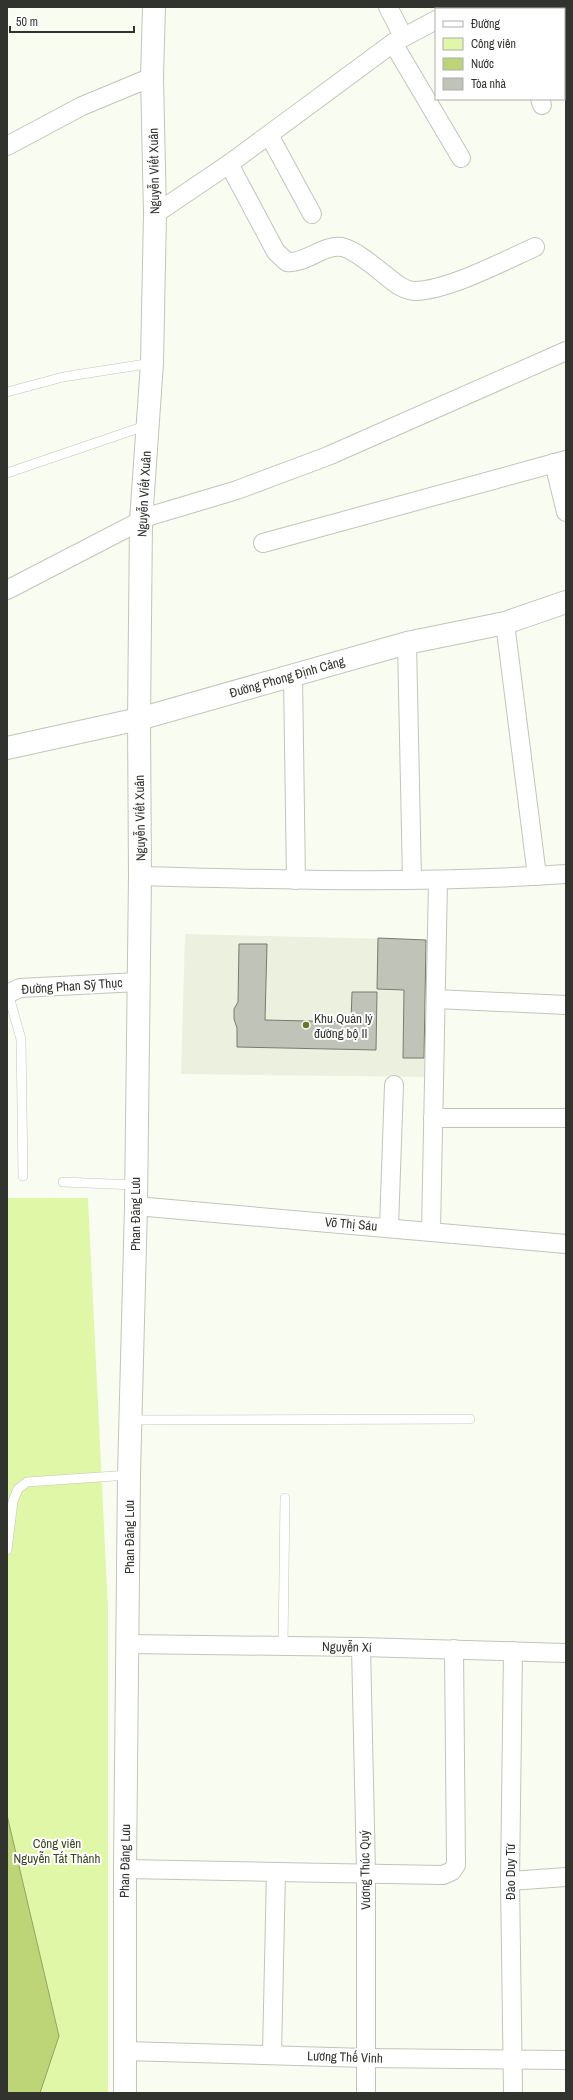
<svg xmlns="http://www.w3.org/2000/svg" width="573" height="2100" viewBox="0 0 573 2100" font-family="'Archivo Narrow',sans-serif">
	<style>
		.built { fill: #ebf1de }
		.green { fill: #e1f7a8 }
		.water { fill: #bdd577; stroke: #93a461 }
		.building { fill: #c0c3b8; stroke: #777a6f }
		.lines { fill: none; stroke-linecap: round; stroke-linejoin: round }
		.lane-casing { stroke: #c1c5b9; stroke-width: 10 }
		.street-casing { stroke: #c1c5b9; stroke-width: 20 }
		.secondary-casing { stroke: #c1c5b9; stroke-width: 24 }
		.lane { stroke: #fff; stroke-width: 9 }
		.street { stroke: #fff; stroke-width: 18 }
		.secondary { stroke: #fff; stroke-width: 22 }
		.poi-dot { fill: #667827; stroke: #fff; stroke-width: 1.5 }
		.labels { text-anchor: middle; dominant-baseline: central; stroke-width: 4; stroke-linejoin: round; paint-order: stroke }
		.street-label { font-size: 13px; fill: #31332e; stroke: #fff }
		.poi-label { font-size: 13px; fill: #31332e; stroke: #fff; text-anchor: start }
		.park-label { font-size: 13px; fill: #39431c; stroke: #fff }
	</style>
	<rect width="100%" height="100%" fill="#f9fdf1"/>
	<path class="built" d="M185 934 432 940 429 1077 181 1074Z"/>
	<path class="green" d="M7 1198H88L108 1608V2093H7Z"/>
	<path class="water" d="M7 1815 59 2036 40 2093H7Z"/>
	<g class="building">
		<path d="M378 938 426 940 424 1058H403L404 990 377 989Z"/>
		<path d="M239 944H267L265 1020 351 1022 352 992H377L376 1050 237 1047V1028L234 1019V1009L238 1002Z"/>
	</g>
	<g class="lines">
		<defs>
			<g id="lane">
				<path d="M7 392 63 377 152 363"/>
				<path d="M7 473 148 425"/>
				<path d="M8 993 21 1039 23 1176"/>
				<path d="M63 1182 135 1185"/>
				<path d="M130 1420 470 1419"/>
				<path d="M7 1550 13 1501 18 1489 27 1482 129 1475"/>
				<path d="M283 1646 285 1498"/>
			</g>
			<g id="street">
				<path d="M388 7 403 36"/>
				<path d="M503 7 504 9"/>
				<path d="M456 9 460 7"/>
				<path d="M393 43 461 158"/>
				<path d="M540 99 542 105"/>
				<path d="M269 135 312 214"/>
				<path d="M7 146 82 106 152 77"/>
				<path d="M229 164 276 252 287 262C306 264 323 244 342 247 357 250 384 275 398 285 403 288 409 291 415 291 449 290 504 261 535 247"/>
				<path d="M155 214 229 164 393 43 436 20"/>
				<path d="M554 463 566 512"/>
				<path d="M263 543 566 460"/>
				<path d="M7 590 150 516 237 490 328 456 566 351"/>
				<path d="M505 623 537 876"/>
				<path d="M407 643 412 879"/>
				<path d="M293 676 296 880"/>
				<path d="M140 876C282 880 424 884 566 874"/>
				<path d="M7 994 20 988 138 982"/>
				<path d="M436 999 566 1005"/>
				<path d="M433 1118H566"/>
				<path d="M136 1206 566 1244"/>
				<path d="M389 1227 394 1085"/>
				<path d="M431 1231 438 881"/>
				<path d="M129 1644 361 1647 566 1653"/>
				<path d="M361 1647 366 1872V2093"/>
				<path d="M513 1651 510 1881 513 2093"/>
				<path d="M125 1869 276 1872"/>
				<path d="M510 1881 566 1877"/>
				<path d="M125 2051 366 2058 566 2060"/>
				<path d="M272 2054 276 1872 443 1875 452 1871 456 1865 454 1649"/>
			</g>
			<g id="secondary">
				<path d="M7 748 139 719 407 643 505 623 566 602"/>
				<path d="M125 2093V1869L129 1475 136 1206 140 876 139 719 141 521 152 363 155 214 152 77 154 7"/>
			</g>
		</defs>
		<use href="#lane" class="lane-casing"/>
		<use href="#street" class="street-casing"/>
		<use href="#secondary" class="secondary-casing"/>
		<use href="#lane" class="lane"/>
		<use href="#street" class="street"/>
		<use href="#secondary" class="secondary"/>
	</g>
	<circle class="poi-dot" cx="306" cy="1025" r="4"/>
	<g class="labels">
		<g class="street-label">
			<text transform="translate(154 171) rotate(-91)">Nguyễn Viết Xuân</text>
			<text transform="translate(144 494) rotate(-87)">Nguyễn Viết Xuân</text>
			<text transform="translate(287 677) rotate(-16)">Đường Phong Định Cảng</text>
			<text transform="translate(140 818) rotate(-91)">Nguyễn Viết Xuân</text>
			<text transform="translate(72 986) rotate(-4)">Đường Phan Sỹ Thục</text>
			<text transform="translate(135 1214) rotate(-90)">Phan Đăng Lưu</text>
			<text transform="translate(351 1224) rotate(5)">Võ Thị Sáu</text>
			<text transform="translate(129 1537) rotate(-90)">Phan Đăng Lưu</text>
			<text transform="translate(347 1647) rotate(1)">Nguyễn Xí</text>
			<text transform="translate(125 1861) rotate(-89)">Phan Đăng Lưu</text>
			<text transform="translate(365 1870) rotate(-91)">Vương Thúc Quý</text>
			<text transform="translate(510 1872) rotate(-90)">Đào Duy Từ</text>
			<text transform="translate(345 2057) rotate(2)">Lương Thế Vinh</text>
		</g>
		<g class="poi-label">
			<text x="314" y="1018">Khu Quản lý<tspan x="314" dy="15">đường bộ II</tspan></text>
		</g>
		<g class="park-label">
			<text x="57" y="1843">Công viên<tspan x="57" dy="15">Nguyễn Tất Thành</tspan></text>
		</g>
	</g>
	<rect width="573" height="2100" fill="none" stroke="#31332e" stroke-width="16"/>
	<rect x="435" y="8" width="130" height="92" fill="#ffffff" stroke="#adadab"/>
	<rect x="443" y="21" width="20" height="6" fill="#ffffff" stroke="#adadab"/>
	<text x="471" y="28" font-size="12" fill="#31332e">Đường</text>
	<rect x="443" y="38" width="20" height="12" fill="#e1f7a8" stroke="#adadab"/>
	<text x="471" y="48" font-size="12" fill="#31332e">Công viên</text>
	<rect x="443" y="58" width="20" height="12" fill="#bdd577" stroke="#adadab"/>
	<text x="471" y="68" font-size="12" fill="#31332e">Nước</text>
	<rect x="443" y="78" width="20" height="12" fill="#c0c3b8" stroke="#adadab"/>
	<text x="471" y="88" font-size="12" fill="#31332e">Tòa nhà</text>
	<path d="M10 26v6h124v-6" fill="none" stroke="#31332e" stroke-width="2"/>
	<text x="16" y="26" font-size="12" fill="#31332e" stroke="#ffffff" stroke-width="3" paint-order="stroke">50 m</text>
</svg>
